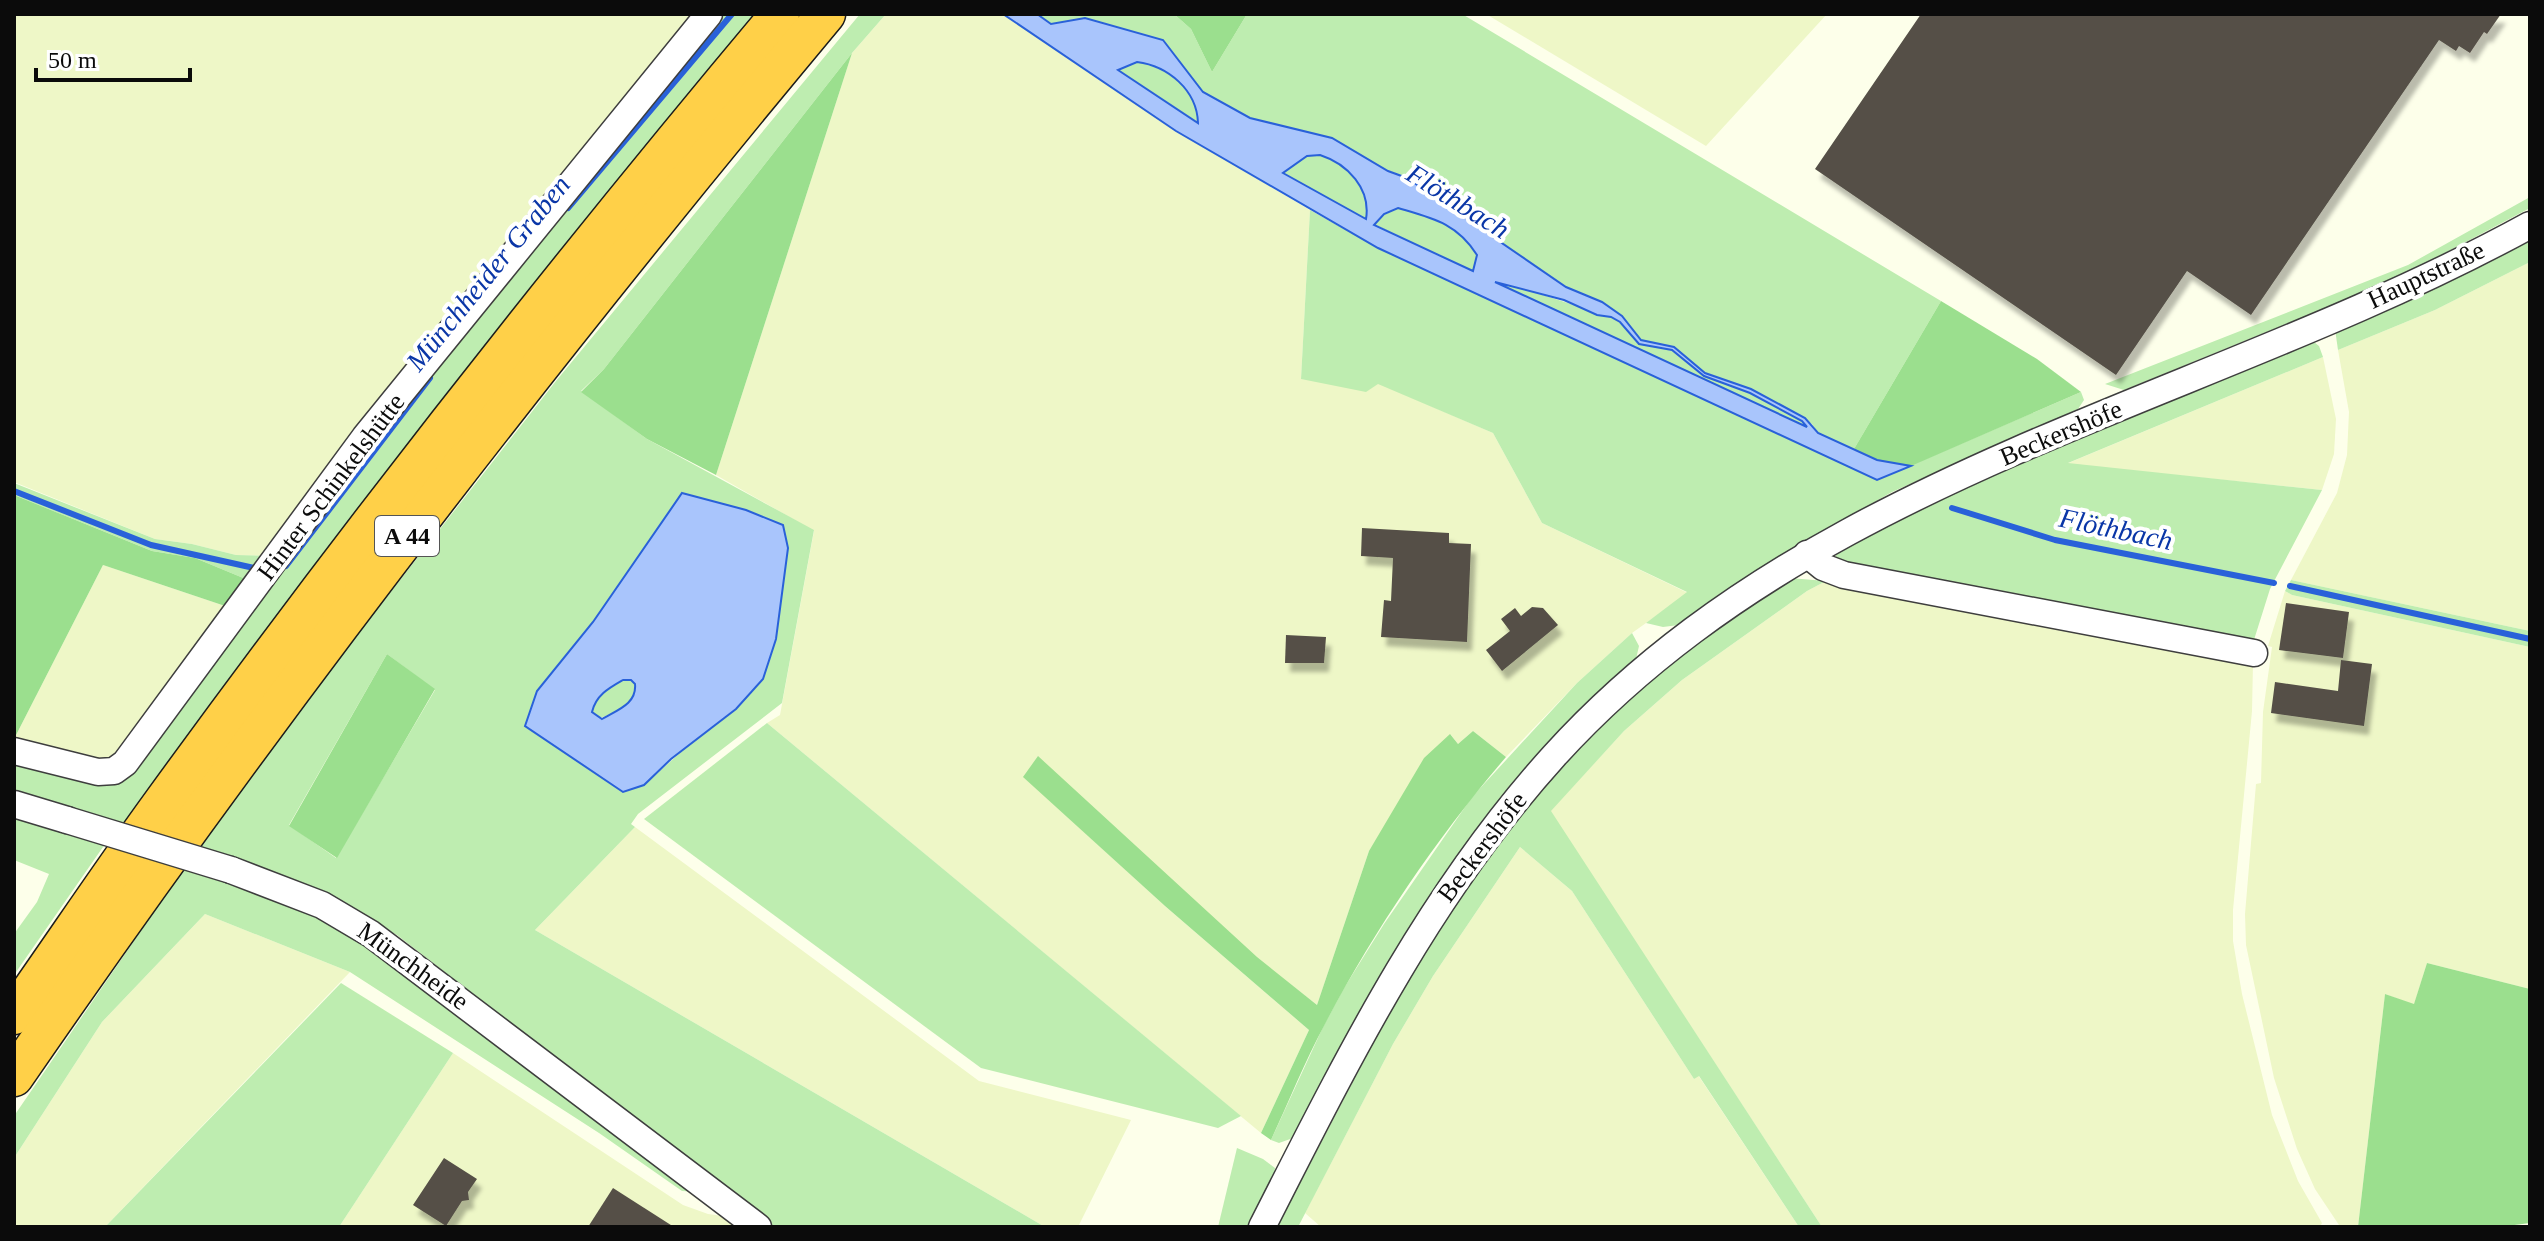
<svg xmlns="http://www.w3.org/2000/svg" width="2544" height="1241" viewBox="0 0 2544 1241" font-family="Georgia,serif">
	<style>
		.farmland { fill: #eef7c7 }
		.green { fill: #beedb0; fill-rule: evenodd }
		.forest { fill: #9bdf8e }
		.water { fill: #a9c5fc; stroke: #2961d9; stroke-width: 2; fill-rule: evenodd }
		.lines { fill: none; stroke-linecap: round; stroke-linejoin: round }
		.stream { stroke: #2961d9; stroke-width: 6 }
		.building { fill: #555047; filter: url(#shadow) }
		.minor-casing { stroke: #3e3e3e; stroke-width: 29 }
		.highway-casing { stroke: #1c1c1c; stroke-width: 41 }
		.minor { stroke: #fff; stroke-width: 26 }
		.highway { stroke: #ffd048; stroke-width: 38 }
		.minor-bridge-casing { stroke: #3e3e3e; stroke-width: 29; stroke-linecap: butt }
		.minor-bridge { stroke: #fff; stroke-width: 26 }
		.labels { text-anchor: middle; dominant-baseline: central; stroke-width: 8; stroke-linejoin: round; paint-order: stroke }
		.shield { fill: #fff; stroke: #545454; stroke-width: 2 }
		.shield-label { font-size: 24px; font-weight: bold; fill: #0b0b0b }
		.street-label { font-size: 26px; fill: #0b0b0b; stroke: #fff }
		.water-label { font-size: 28px; font-style: italic; fill: #0a36a7; stroke: #fff }
	</style>
	<defs>
		<filter id="shadow"><feDropShadow dx="5" dy="9" stdDeviation="2" flood-color="#0004"/></filter>
	</defs>
	<rect width="100%" height="100%" fill="#fdffea"/>
	<g class="farmland">
		<path d="M14 14H701L272 556 236 555 192 544 155 539 14 482Z"/>
		<path d="M886 14H1003L1176 131 1310 210 1301 379 1378 383 1493 433 1542 523 1688 593 1632 633 1577 683 1506 757 1473 731 1458 744 1451 735 1369 851 1317 1005 1024 777 1165 906 1309 1030 1261 1133 767 723 780 715 814 531 716 475 852 53Z"/>
		<path d="M1486 14H1827L1706 146Z"/>
		<path d="M2530 262V631L2291 580 2337 493 2347 455 2349 412 2338 350 2435 310Z"/>
		<path d="M2323 357 2336 419 2334 454 2322 490 2066 464Z"/>
		<path d="M103 565 234 609 118 763 103 768 14 739Z"/>
		<path d="M1826 581 2253 663 2252 711 2233 910V941L2242 994 2272 1115 2298 1181 2322 1223 2320 1227H1822L1550 811 1624 731 1682 680 1807 591Z"/>
		<path d="M2285 591 2292 595 2530 647V989L2427 963 2414 1005 2385 994 2358 1227 2339 1225 2315 1189 2297 1149 2274 1078 2246 945 2245 914 2256 784 2261 783 2263 712 2272 647 2268 646Z"/>
		<path d="M635 827 979 1081 1131 1120 1078 1227H1045L535 930Z"/>
		<path d="M1520 847 1572 891 1694 1079 1698 1075 1799 1227H1321L1305 1213 1393 1044 1433 976Z"/>
		<path d="M205 914 350 972 105 1227H14V1158L102 1022Z"/>
		<path d="M453 1053 683 1205 708 1214 730 1217 744 1227H339Z"/>
	</g>
	<g class="green">
		<path d="M720 14H757L144 805 103 847 14 975V934L37 902 49 874 14 860V758L114 783 285 557Z"/>
		<path d="M860 14H886L852 53 604 369 581 391 647 439 814 530 782 703 638 814 631 824 635 827 535 930 1045 1227H773L397 935 328 899 333 922 391 953 700 1192 682 1191 599 1133 350 972 205 914 102 1022 14 1158V1116L251 770 556 381ZM682 493 746 510 783 525 788 548 776 639 763 679 644 785 623 792 525 726 538 691 593 622ZM387 654 435 690 336 858 289 825Z"/>
		<path d="M1037 14H1174L1191 29 1212 72 1247 14H1462L1941 301 1854 449 1818 433 1812 424 1751 389 1705 373 1674 347 1641 340 1622 316 1602 302 1567 287 1407 178 1285 128 1250 118 1202 92 1163 40 1085 18 1051 24Z"/>
		<path d="M1137 62C1169 67 1196 90 1199 123L1118 70Z"/>
		<path d="M1320 155C1349 164 1370 189 1366 220L1283 173 1307 156Z"/>
		<path d="M2530 197V208L2394 280 2124 390 2105 384 2408 265Z"/>
		<path d="M1399 208C1433 219 1456 222 1477 255L1473 272 1374 224 1384 214Z"/>
		<path d="M1310 210 1378 248 1877 480 2081 392 2084 400 2078 409 1892 492 1801 544 1679 625 1663 627 1646 623 1687 592 1542 523 1493 433 1378 384 1366 392 1301 379Z"/>
		<path d="M2530 234V262L2435 310 2338 350 2335 329Z"/>
		<path d="M1489 279C1531 291 1571 304 1611 317 1624 322 1628 335 1638 342 1647 349 1663 345 1673 351 1685 357 1694 371 1707 377 1737 389 1787 403 1809 429Z"/>
		<path d="M2310 339 2319 346 2323 357 2068 463 2322 490 2270 589 2253 643 1835 560 1837 551 1911 509Z"/>
		<path d="M14 483 155 539 192 544 236 555 272 556 253 582 195 558 152 551 14 495Z"/>
		<path d="M1789 578 1826 581 1807 591 1682 680 1624 731 1551 811 1822 1227H1799L1699 1076 1694 1079 1572 891 1520 847 1433 976 1393 1044 1298 1227H1277L1418 957 1462 889 1536 792 1651 675Z"/>
		<path d="M2291 580 2530 631V647L2292 595 2285 591Z"/>
		<path d="M1632 633 1639 646 1636 659 1573 721 1447 873 1402 938 1334 1060 1307 1123 1293 1138 1279 1143 1271 1140 1323 1027 1344 988 1384 924 1472 797 1577 683Z"/>
		<path d="M623 680H631L635 683C637 703 615 715 598 718L592 712C596 695 609 689 623 680Z"/>
		<path d="M767 723 1241 1116 1218 1128 981 1068 644 819Z"/>
		<path d="M341 983 453 1053 339 1227H105Z"/>
		<path d="M1237 1148 1263 1159 1275 1168 1273 1186 1252 1227H1218Z"/>
	</g>
	<g class="forest">
		<path d="M1174 14H1247L1212 72 1191 29Z"/>
		<path d="M852 53 716 475 647 439 581 392 604 369Z"/>
		<path d="M1941 301 2037 359 2081 392 1911 466 1877 460 1854 449Z"/>
		<path d="M14 495 152 551 195 558 253 582 234 609 103 565 14 739Z"/>
		<path d="M387 654 435 689 337 858 289 826Z"/>
		<path d="M1473 731 1506 757C1438 836 1373 932 1325 1024 1305 1061 1289 1101 1271 1140L1261 1133 1309 1030 1165 906 1023 777 1038 756 1257 957 1317 1005 1369 851 1424 758 1450 734 1458 744Z"/>
		<path d="M2427 963 2530 989V1223L2499 1227H2358L2385 994 2414 1004Z"/>
	</g>
	<g class="water">
		<path d="M1003 14H1037L1051 24 1085 18 1163 40 1203 92 1250 118 1332 138 1388 171 1407 178 1566 287 1602 302 1622 316 1641 340 1674 347 1705 373 1751 389 1805 418 1818 433 1877 460 1911 466 1877 480 1378 248 1176 131ZM1137 62C1168 66 1197 90 1198 123L1118 70ZM1320 155C1348 164 1371 189 1366 219L1283 173 1307 156ZM1398 208C1432 218 1457 223 1477 255L1473 271 1374 225 1384 214ZM1495 282 1564 300 1597 315 1611 317 1620 322 1639 344 1672 350 1704 376 1750 393 1802 421 1807 427Z"/>
		<path d="M682 493 746 510 783 525 788 548 776 639 763 679 736 709 671 759 644 785 623 792 525 726 537 691 593 622ZM623 680H631L635 684C637 704 617 710 602 719L592 712C596 695 609 688 623 680Z"/>
	</g>
	<g class="lines">
		<g class="stream">
			<path d="M568 208 732 14"/>
			<path d="M14 491 151 545 254 568"/>
			<path d="M1952 508 2055 540 2274 583"/>
			<path d="M286 566 430 378"/>
			<path d="M2290 586 2530 639"/>
		</g>
	</g>
	<g class="building">
		<path d="M1921 14H2501L2487 34 2484 32 2470 53 2459 46 2456 51 2439 40 2251 315 2187 271 2116 375 1815 169Z"/>
		<path d="M1362 528 1449 533V543L1471 544 1467 642 1381 637 1384 600 1391 601 1393 558 1361 556Z"/>
		<path d="M2286 603 2349 612 2343 658 2279 650Z"/>
		<path d="M1532 607 1543 608 1558 625 1502 671 1486 650 1510 631 1501 619 1515 608 1521 616Z"/>
		<path d="M1286 635 1326 637 1324 663H1285Z"/>
		<path d="M2341 660 2372 664 2364 726 2271 713 2275 682 2338 691Z"/>
		<path d="M444 1158 477 1179 468 1192 469 1200 462 1201 446 1226 413 1205Z"/>
		<path d="M613 1188 674 1227H588Z"/>
	</g>
	<g class="lines">
		<defs>
			<g id="minor">
				<path d="M1807 554 1823 567 1844 575 2254 653"/>
				<path d="M14 751 98 772 114 771 125 763 365 437 709 14"/>
				<path d="M14 804 67 820"/>
				<path d="M231 870 322 905 371 934 758 1227"/>
				<path d="M1262 1227C1346 1062 1428 895 1554 756 1814 470 2204 404 2530 225"/>
			</g>
			<g id="highway">
				<path d="M14 1015C64 944 112 872 163 802 359 532 566 269 780 14"/>
				<path d="M14 1077C267 709 540 357 826 14"/>
			</g>
		</defs>
		<use href="#minor" class="minor-casing"/>
		<use href="#highway" class="highway-casing"/>
		<use href="#minor" class="minor"/>
		<use href="#highway" class="highway"/>
		<defs>
			<path id="minor-bridge" d="M67 820 231 870"/>
		</defs>
		<use href="#minor-bridge" class="minor-bridge-casing"/>
		<use href="#minor-bridge" class="minor-bridge"/>
	</g>
	<g class="labels">
		<rect class="shield" x="375" y="516" width="64" height="40" rx="6"/>
		<g class="shield-label">
			<text x="407" y="536">A 44</text>
		</g>
		<g class="street-label">
			<text transform="translate(2426 275) rotate(-25)">Hauptstraße</text>
			<text transform="translate(2061 433) rotate(-23)">Beckershöfe</text>
			<text transform="translate(331 487) rotate(-53)">Hinter Schinkelshütte</text>
			<text transform="translate(1482 847) rotate(-53)">Beckershöfe</text>
			<text transform="translate(413 966) rotate(36)">Münchheide</text>
		</g>
		<g class="water-label">
			<text transform="translate(1458 201) rotate(32)">Flöthbach</text>
			<text transform="translate(488 273) rotate(-51)">Münchheider Graben</text>
			<text transform="translate(2116 529) rotate(12)">Flöthbach</text>
		</g>
	</g>
	<rect width="2544" height="1241" fill="none" stroke="#0b0b0b" stroke-width="32"/>
	<path d="M36 68v12h154v-12" fill="none" stroke="#0b0b0b" stroke-width="4"/>
	<text x="48" y="68" font-size="24" fill="#0b0b0b" stroke="#ffffff" stroke-width="6" paint-order="stroke">50 m</text>
</svg>
